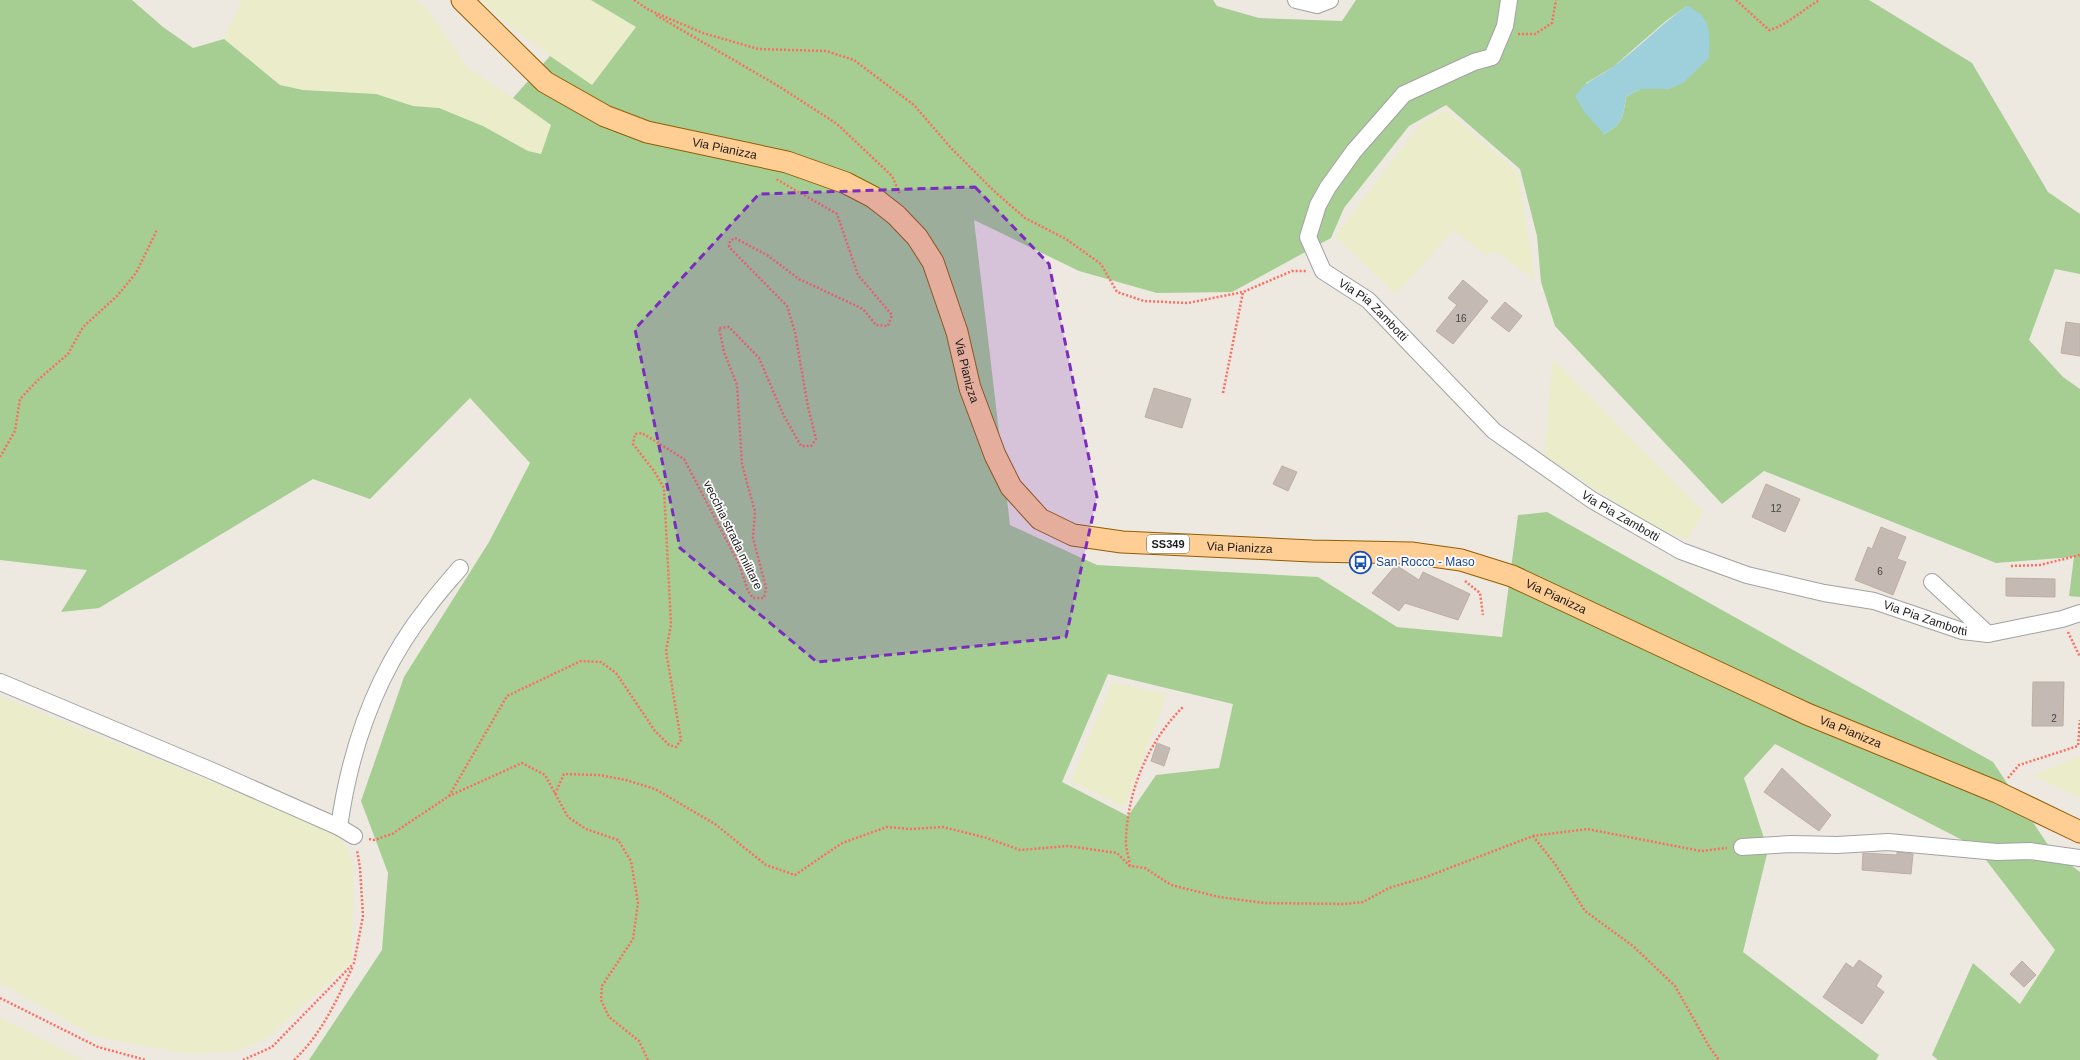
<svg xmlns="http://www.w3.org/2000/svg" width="2080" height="1060" viewBox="0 0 2080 1060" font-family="Arial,sans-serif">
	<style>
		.farmland { fill: #ebedca }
		.forest { fill: #a6ce93; fill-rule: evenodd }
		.water { fill: #9ed0dc }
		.building { fill: #c4bab3; stroke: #bfaea2 }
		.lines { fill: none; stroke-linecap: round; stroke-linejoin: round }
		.minor-casing { stroke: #a2a2a2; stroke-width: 18 }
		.major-casing { stroke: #925e00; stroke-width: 23 }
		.path { stroke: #fd6d61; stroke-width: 2.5; stroke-dasharray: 2 2; stroke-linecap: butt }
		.minor { stroke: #fff; stroke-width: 16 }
		.major { stroke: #fece94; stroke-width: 21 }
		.marked { fill: #7b2cbf; fill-opacity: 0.2; stroke: #7b2cbf; stroke-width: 3; stroke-dasharray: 8 5; stroke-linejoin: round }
		.labels { text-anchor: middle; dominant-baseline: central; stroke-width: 3.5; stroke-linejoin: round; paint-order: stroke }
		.number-label { font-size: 10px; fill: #454341 }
		.shield { fill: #fff; stroke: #5f5f5f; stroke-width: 1 }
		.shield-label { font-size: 11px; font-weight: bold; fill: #1b1b1b }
		.street-label { font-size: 12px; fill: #1b1b1b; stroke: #fff }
		.transit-label { font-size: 12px; fill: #164399; stroke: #fff; text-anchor: start }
	</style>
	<rect width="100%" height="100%" fill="#ede8e0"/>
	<g class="farmland">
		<path d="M242 0H415L427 8 467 67 552 125 542 154 528 151 483 126 439 108 413 106 376 94 303 90 280 85 224 39Z"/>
		<path d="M481 0H591L636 27 591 86 502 20Z"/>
		<path d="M1446 110 1518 173 1535 280 1495 251 1486 256 1454 230 1396 294 1335 236 1421 123Z"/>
		<path d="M1553 359 1704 512 1687 539 1652 527 1544 455Z"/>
		<path d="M1112 682 1167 695 1124 807 1071 781Z"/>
		<path d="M0 696 339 833 354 864 352 961 267 1039 236 1051 188 1054 96 1037 0 983Z"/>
		<path d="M2080 756V798L2033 775Z"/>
		<path d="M0 1017 82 1060H0Z"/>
	</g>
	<path class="forest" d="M0 0H132L163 27 193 48 224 39 280 85 303 90 376 94 413 106 439 108 483 126 528 151 541 154 551 125 513 98 550 56 592 85 636 27 591 0H1213L1217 6 1259 18 1342 21 1356 0H1869L1972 63 2048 192 2080 214V274L2055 269 2029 340 2063 377 2080 389V597L2069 596 2074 557 1996 563 1764 471 1722 504 1555 326 1541 282 1537 236 1520 169 1446 105 1409 126 1344 208 1331 238 1232 292 1157 293 1079 271 974 220 1010 525 1097 565 1318 577 1397 627 1502 637 1518 515 1547 512 1993 762 2052 851 2080 872V1060H1938L1932 1055 1973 963 2020 1004 2055 950 1976 847 1775 744 1744 778 1768 850 1743 952 1879 1055 1876 1060H309L382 950 388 873 361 801 404 677 489 542 530 463 470 398 370 499 313 479 99 608 61 612 87 570 0 560ZM1687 6 1669 89H1640L1626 97C1623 117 1623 124 1604 134L1586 83 1613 67 1667 20ZM1108 674 1233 704 1219 768 1156 775 1128 816 1062 782Z"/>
	<path class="water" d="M1687 6C1712 16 1710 35 1709 58L1683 83 1669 89H1640L1626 97C1623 117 1623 124 1604 134L1585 113 1575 96C1589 78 1598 78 1614 66 1640 47 1661 24 1687 6Z"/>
	<g class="building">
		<path d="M1463 280 1488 301 1453 344 1436 331 1457 305 1448 298Z"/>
		<path d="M1505 302 1522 316 1509 332 1491 318Z"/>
		<path d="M2066 322 2080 324V356L2061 353Z"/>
		<path d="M1154 388 1191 399 1182 428 1145 417Z"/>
		<path d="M1282 466 1297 472 1288 491 1273 484Z"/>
		<path d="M1766 484 1800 499 1785 532 1752 517Z"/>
		<path d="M1881 527 1906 537 1897 559 1906 562 1893 595 1855 580 1868 547 1872 549Z"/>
		<path d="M1396 565 1419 580 1423 572 1470 594 1458 620 1405 603 1399 611 1372 593Z"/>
		<path d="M2006 578 2055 579V597L2006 596Z"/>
		<path d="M2033 682H2064L2063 726H2032Z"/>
		<path d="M1157 743 1170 748 1164 766 1151 761Z"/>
		<path d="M1782 768 1831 815 1819 831 1764 792Z"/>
		<path d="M1897 852 1913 854 1911 874 1862 870 1863 853 1897 855Z"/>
		<path d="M1859 960 1882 976 1876 986 1884 992 1862 1024 1823 997 1846 963 1853 968Z"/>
		<path d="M2022 961 2036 975 2024 987 2010 974Z"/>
	</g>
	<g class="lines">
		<defs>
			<g id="minor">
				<path d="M1296 0 1317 5 1330 0"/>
				<path id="s1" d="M1509 0 1505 26 1492 57 1474 62 1404 94 1354 151 1328 187 1318 205 1308 237 1323 271 1368 300 1494 431 1592 500 1681 551 1747 575 1824 593 1874 601 1962 631 1988 634 2062 619 2080 613"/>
				<path d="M1932 582 1988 634"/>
				<path d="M0 682 210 770 339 827 354 836"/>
				<path d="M339 827C350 749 377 671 427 608 437 594 449 581 460 568"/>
				<path d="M1742 847 1791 844 1837 845 1888 842 1997 852 2030 851 2080 858"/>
			</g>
			<g id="major">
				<path id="s2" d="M462 0 545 82 605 116 647 132 787 162 846 183 873 197 896 215 917 237 933 262 957 332 970 388 995 455 1011 487 1040 519 1073 535 1122 542 1312 551 1411 553 1461 560 1512 576 1807 714 1997 792 2080 832"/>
			</g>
		</defs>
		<use href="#minor" class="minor-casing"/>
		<use href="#major" class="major-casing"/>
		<g class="path">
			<path d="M634 0 649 10 703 33 758 49 826 51 854 60 914 105 951 148 994 191 1025 218 1066 239 1101 264 1117 292 1144 301 1188 303 1243 292 1292 271H1307"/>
			<path d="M1736 0 1769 30C1788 25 1803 9 1820 0"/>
			<path d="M656 15 780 87 837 124 892 176 900 194"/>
			<path d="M1518 34H1535L1552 23 1556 0"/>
			<path d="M1223 393 1243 292"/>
			<path d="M0 457 15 431 20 399 39 379 68 354 83 327 117 296 136 273 157 230"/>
			<path d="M2011 566 2040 565 2080 555"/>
			<path d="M1465 581 1480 593 1483 615"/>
			<path d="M2068 632 2080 657"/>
			<path d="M2008 778 2019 765 2078 746 2080 720"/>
			<path d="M555 794 564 774 599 775 626 780 655 789 715 824 766 865 795 875 842 843 887 827 910 829 943 827 987 838 1020 850 1068 846 1117 853 1130 866 1145 868 1171 885 1219 897 1265 903 1344 904 1363 902 1389 888 1426 877 1533 836 1587 829 1701 851 1727 848"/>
			<path d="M449 796 507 696 581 661 601 662 616 673 655 731 669 745 676 747 681 740 666 651 671 625 664 488 654 471 633 444 635 434 642 433 684 459 739 564 748 591 753 598H764L766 588 753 538 755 512 742 464 737 385 724 352 719 328 729 327 759 358 783 414 801 446H811L816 439 808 407 795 332 787 306 729 247 730 241 735 238 767 255 799 279 863 309 876 325 888 326 892 315 858 275 837 214 776 179"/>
			<path d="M1533 836 1555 864 1585 911 1633 946 1675 986 1710 1048 1719 1060"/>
			<path d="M369 839 374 840 392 834 449 796 522 763 545 775 568 817 586 829 618 840 631 861 638 903 633 939 602 986 601 1000 609 1017 639 1041 648 1060"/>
			<path d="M1130 866C1129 857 1125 847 1126 838 1128 789 1149 740 1184 706"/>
			<path d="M0 998 98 1047 146 1060"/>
			<path d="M243 1060 272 1047 354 963 363 916 360 868 357 850"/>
			<path d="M294 1060C322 1034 337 999 353 966"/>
		</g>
		<use href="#minor" class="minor"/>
		<use href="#major" class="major"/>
	</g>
	<path class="marked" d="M975 187 1049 264 1097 497 1066 637 817 662 680 548 635 329 759 194Z"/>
	<defs>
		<symbol id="bus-ring" viewBox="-11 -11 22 22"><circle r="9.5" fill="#fff" stroke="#1a4fb4" stroke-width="1.5"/><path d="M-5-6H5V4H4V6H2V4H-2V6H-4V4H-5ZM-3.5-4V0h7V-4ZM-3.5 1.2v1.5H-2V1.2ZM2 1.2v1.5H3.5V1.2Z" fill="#1a4fb4"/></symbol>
	</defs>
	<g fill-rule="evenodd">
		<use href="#bus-ring" x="1348" y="550" width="25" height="25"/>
	</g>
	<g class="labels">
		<g class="number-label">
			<text x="1461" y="318">16</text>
			<text x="1776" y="508">12</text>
			<text x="1880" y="571">6</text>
			<text x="2054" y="718">2</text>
		</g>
		<rect class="shield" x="1147" y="535" width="42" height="18" rx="3"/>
		<g class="shield-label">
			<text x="1168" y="544">SS349</text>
		</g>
		<g class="street-label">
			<text stroke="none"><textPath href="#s2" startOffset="310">Via Pianizza</textPath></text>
			<text stroke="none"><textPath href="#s1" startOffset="431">Via Pia Zambotti</textPath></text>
			<text stroke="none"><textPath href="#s2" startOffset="670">Via Pianizza</textPath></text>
			<text stroke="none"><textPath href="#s1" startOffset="755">Via Pia Zambotti</textPath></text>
			<text transform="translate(733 535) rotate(64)">vecchia strada militare</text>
			<text stroke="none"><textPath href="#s2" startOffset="1042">Via Pianizza</textPath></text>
			<text stroke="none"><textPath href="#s2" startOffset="1366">Via Pianizza</textPath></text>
			<text stroke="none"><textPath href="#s1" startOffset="1079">Via Pia Zambotti</textPath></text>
			<text stroke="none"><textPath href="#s2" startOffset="1690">Via Pianizza</textPath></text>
		</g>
		<g class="transit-label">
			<text x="1376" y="562">San Rocco - Maso</text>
		</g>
	</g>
</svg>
